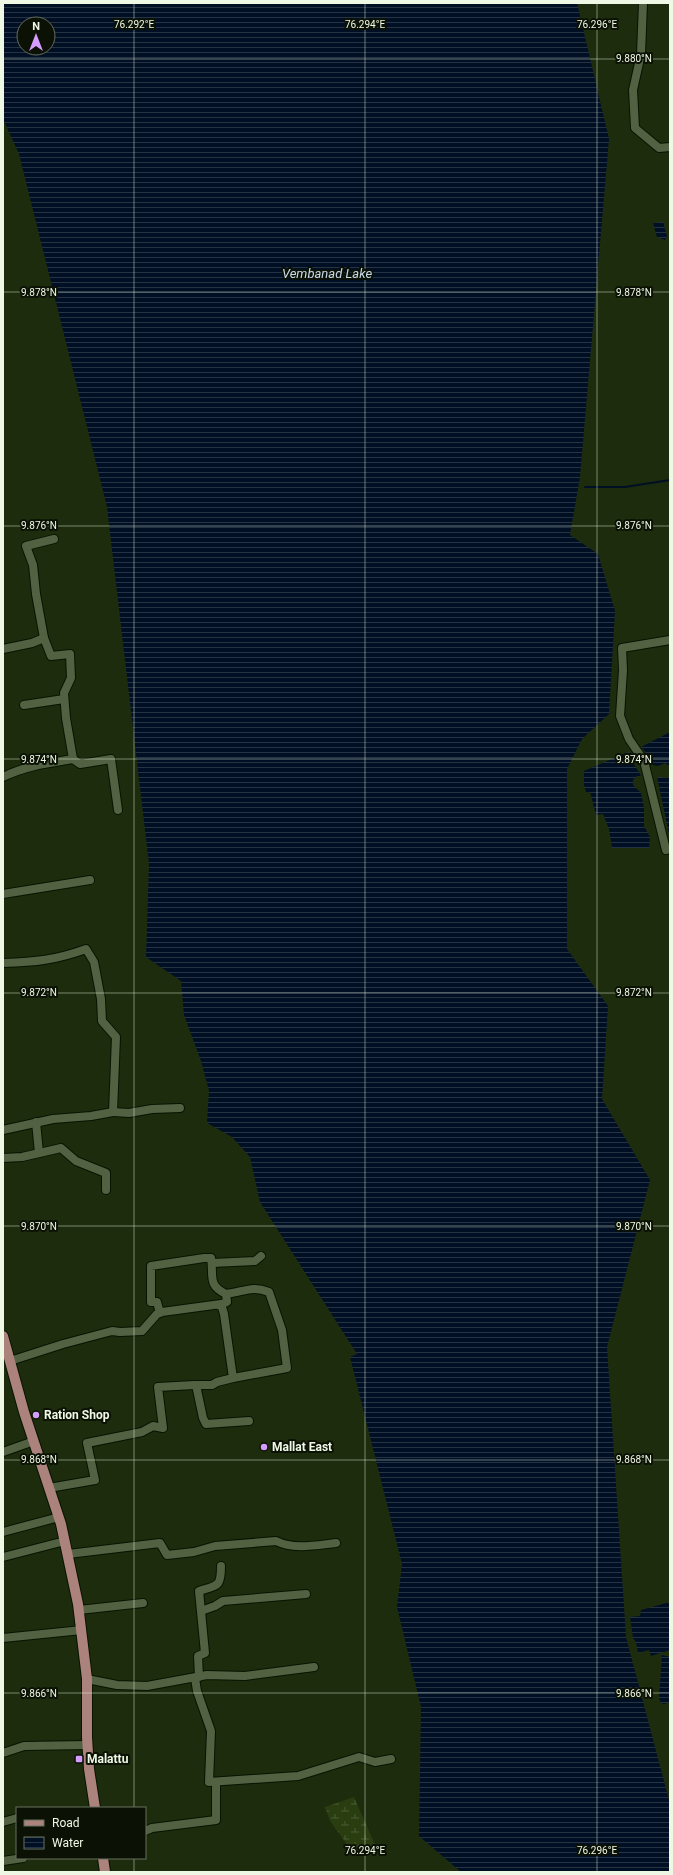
<svg xmlns="http://www.w3.org/2000/svg" width="673" height="1875" viewBox="0 0 673 1875" font-family="Roboto,sans-serif">
	<style>
		.wetland { fill: url(#wetland-marsh) }
		.water { fill: url(#water-rules); fill-rule: evenodd }
		.lines { fill: none; stroke-linecap: round; stroke-linejoin: round }
		.stream { stroke: #000f23; stroke-width: 2 }
		.minor-casing { stroke: #071400; stroke-width: 10 }
		.major-casing { stroke: #071400; stroke-width: 12 }
		.minor { stroke: #516141; stroke-width: 8 }
		.major { stroke: #ac827c; stroke-width: 10 }
		.ticks { fill: none; stroke: #eef8e5; stroke-width: 1; stroke-opacity: 0.45 }
		.poi-dot { fill: #d49cfc; stroke: #0b1205; stroke-width: 1.5 }
		.labels { text-anchor: middle; dominant-baseline: central; stroke-width: 4; stroke-linejoin: round; paint-order: stroke }
		.poi-label { font-size: 12px; font-weight: bold; fill: #eef8e5; stroke: #0b1205; text-anchor: start }
		.water-label { font-size: 13px; font-style: italic; fill: #c8d9eb; stroke: #0b1205 }
		.ticks-label { font-size: 10px; text-anchor: middle; fill: #eef8e5; stroke: #0b1205; stroke-width: 4; stroke-linejoin: round; paint-order: stroke }
	</style>
	<defs>
		<pattern id="wetland-marsh" width="20" height="14" patternUnits="userSpaceOnUse"><rect width="20" height="14" fill="#293d10"/><path d="M1 5h8M5 5V1M11 12h8M15 12V8" fill="none" stroke="#485a33"/></pattern>
		<pattern id="water-rules" width="6" height="5" patternUnits="userSpaceOnUse"><rect width="6" height="5" fill="#000f23"/><path d="M0 2.5h6" fill="none" stroke="#263343"/></pattern>
	</defs>
	<rect width="100%" height="100%" fill="#1d2c0d"/>
	<path class="wetland" d="M354 1797 376 1847 362 1854H354L330 1821 325 1807Z"/>
	<g class="water">
		<path d="M3 3H577L609 139 580 477 570 535 598 554 615 611 609 714 582 739 567 769V949L608 1006 602 1099 650 1180 607 1347 626 1637 670 1804V1872H461L419 1836 421 1707 397 1607 402 1564 350 1357 357 1354 260 1202 250 1157 232 1137 207 1123 209 1091 201 1061 184 1015 181 981 146 957 149 864 107 507 19 154 3 119ZM24 24H48V48H24Z"/>
		<path d="M663 222 667 236 665 240 657 237 653 223Z"/>
		<path d="M670 732V766L665 763 658 766 653 765 649 756 641 747Z"/>
		<path d="M628 752 631 753 634 764 641 776H637L633 780V785L641 793 644 808V826L650 837 649 848H612L609 829 603 814 596 815 590 792H586L584 785V771Z"/>
		<path d="M657 777 670 778V839Z"/>
		<path d="M670 1602V1650L651 1656 649 1650 638 1653 636 1642 633 1638 630 1617 640 1616 641 1610Z"/>
		<path d="M662 1655 670 1657V1702L664 1704 661 1703 659 1698Z"/>
	</g>
	<g class="lines">
		<path class="stream" d="M585 487H625L670 480"/>
		<defs>
			<g id="minor">
				<path d="M643 3 641 54 633 90 635 128 659 148 670 147"/>
				<path d="M44 638 36 594 33 565 26 546 54 539"/>
				<path d="M3 649 32 643 44 638 51 656 70 654 71 678 64 693 66 718 73 759C49 763 25 766 3 777"/>
				<path d="M24 705 64 699"/>
				<path d="M73 759 80 764 111 759 118 810"/>
				<path d="M666 850 644 761 629 739 620 716 623 670 622 648 670 640"/>
				<path d="M3 894 90 880"/>
				<path d="M3 963C35 962 56 960 86 949L94 962 101 999 102 1021 116 1037 113 1112 91 1116 53 1119 3 1130"/>
				<path d="M113 1112 129 1113 152 1109 180 1108"/>
				<path d="M36 1122 39 1153"/>
				<path d="M3 1158 22 1157 61 1148 76 1161 106 1173V1190"/>
				<path d="M212 1263 255 1261 261 1256"/>
				<path d="M226 1294C244 1292 252 1285 269 1292L282 1330 287 1368 233 1378"/>
				<path d="M160 1313 157 1302H151V1266L204 1258H211C214 1276 207 1285 226 1294L227 1302 219 1305"/>
				<path d="M10 1361 63 1344 112 1331 120 1332 142 1331 157 1314 162 1312 221 1304 224 1314 233 1378 217 1382 212 1385H194L158 1387 163 1428 153 1426 142 1432 87 1443 95 1480 49 1488"/>
				<path d="M196 1385 203 1418 206 1424 249 1421"/>
				<path d="M3 1452 34 1441"/>
				<path d="M3 1532 59 1517"/>
				<path d="M68 1554 160 1543 167 1555 194 1552 215 1546 276 1541C294 1550 317 1545 336 1543"/>
				<path d="M3 1557 65 1541"/>
				<path d="M79 1610 143 1603"/>
				<path d="M201 1611 215 1606 223 1601 306 1594"/>
				<path d="M3 1638 82 1630"/>
				<path d="M199 1677 198 1656 205 1653 199 1591C218 1585 221 1587 221 1566"/>
				<path d="M195 1678 197 1691 211 1731 209 1782 298 1776 359 1757 375 1762 391 1759"/>
				<path d="M87 1679 117 1685 147 1686 207 1675 245 1676 314 1667"/>
				<path d="M3 1753 24 1746 87 1745"/>
				<path d="M3 1822 17 1818"/>
				<path d="M145 1831 152 1828 216 1820V1782"/>
				<path d="M3 1861 23 1858"/>
			</g>
			<g id="major">
				<path d="M3 1336 24 1412 61 1524 78 1604 87 1679V1737L89 1769 95 1808"/>
				<path d="M103 1858 105 1872"/>
			</g>
		</defs>
		<use href="#minor" class="minor-casing"/>
		<use href="#major" class="major-casing"/>
		<use href="#minor" class="minor"/>
		<use href="#major" class="major"/>
	</g>
	<path class="ticks" d="M134 3V1808M365 3V1872M597 3V1872M3 59H670M3 292H670M3 526H670M3 759H670M3 993H670M3 1226H670M3 1460H670M3 1693H670M134 1858V1872"/>
	<g class="poi-dot">
		<circle cx="36" cy="1415" r="4"/>
		<circle cx="264" cy="1447" r="4"/>
		<rect x="75" y="1755" width="8" height="8" rx="2"/>
	</g>
	<g class="labels">
		<g class="poi-label">
			<text x="44" y="1415">Ration Shop</text>
			<text x="272" y="1447">Mallat East</text>
			<text x="87" y="1759">Malattu</text>
		</g>
		<g class="water-label">
			<text x="327" y="273">Vembanad Lake</text>
		</g>
	</g>
	<g class="ticks-label">
		<text x="134" y="28">76.292°E</text>
		<text x="365" y="28">76.294°E</text>
		<text x="597" y="28">76.296°E</text>
		<text x="634" y="62">9.880°N</text>
		<text x="39" y="296">9.878°N</text>
		<text x="634" y="296">9.878°N</text>
		<text x="39" y="529">9.876°N</text>
		<text x="634" y="529">9.876°N</text>
		<text x="39" y="763">9.874°N</text>
		<text x="634" y="763">9.874°N</text>
		<text x="39" y="996">9.872°N</text>
		<text x="634" y="996">9.872°N</text>
		<text x="39" y="1230">9.870°N</text>
		<text x="634" y="1230">9.870°N</text>
		<text x="39" y="1463">9.868°N</text>
		<text x="634" y="1463">9.868°N</text>
		<text x="39" y="1697">9.866°N</text>
		<text x="634" y="1697">9.866°N</text>
		<text x="365" y="1854">76.294°E</text>
		<text x="597" y="1854">76.296°E</text>
	</g>
	<rect width="673" height="1875" fill="none" stroke="#eef8e5" stroke-width="8"/>
	<rect x="16" y="1807" width="130" height="52" fill="#0b1205" stroke="#666e5f"/>
	<rect x="24" y="1820" width="20" height="6" fill="#ac827c" stroke="#666e5f"/>
	<text x="52" y="1827" font-size="12" fill="#eef8e5">Road</text>
	<rect x="24" y="1837" width="20" height="12" fill="url(#water-rules)" stroke="#666e5f"/>
	<text x="52" y="1847" font-size="12" fill="#eef8e5">Water</text>
	<g transform="translate(36 36)"><circle r="19" fill="#0b1205" stroke="#666e5f"/>
	<path d="M0-3L7 15L0 10L-7 15Z" fill="#d49cfc"/>
	<text y="-6" font-size="11" font-weight="bold" text-anchor="middle" fill="#eef8e5">N</text>
	</g>
</svg>
